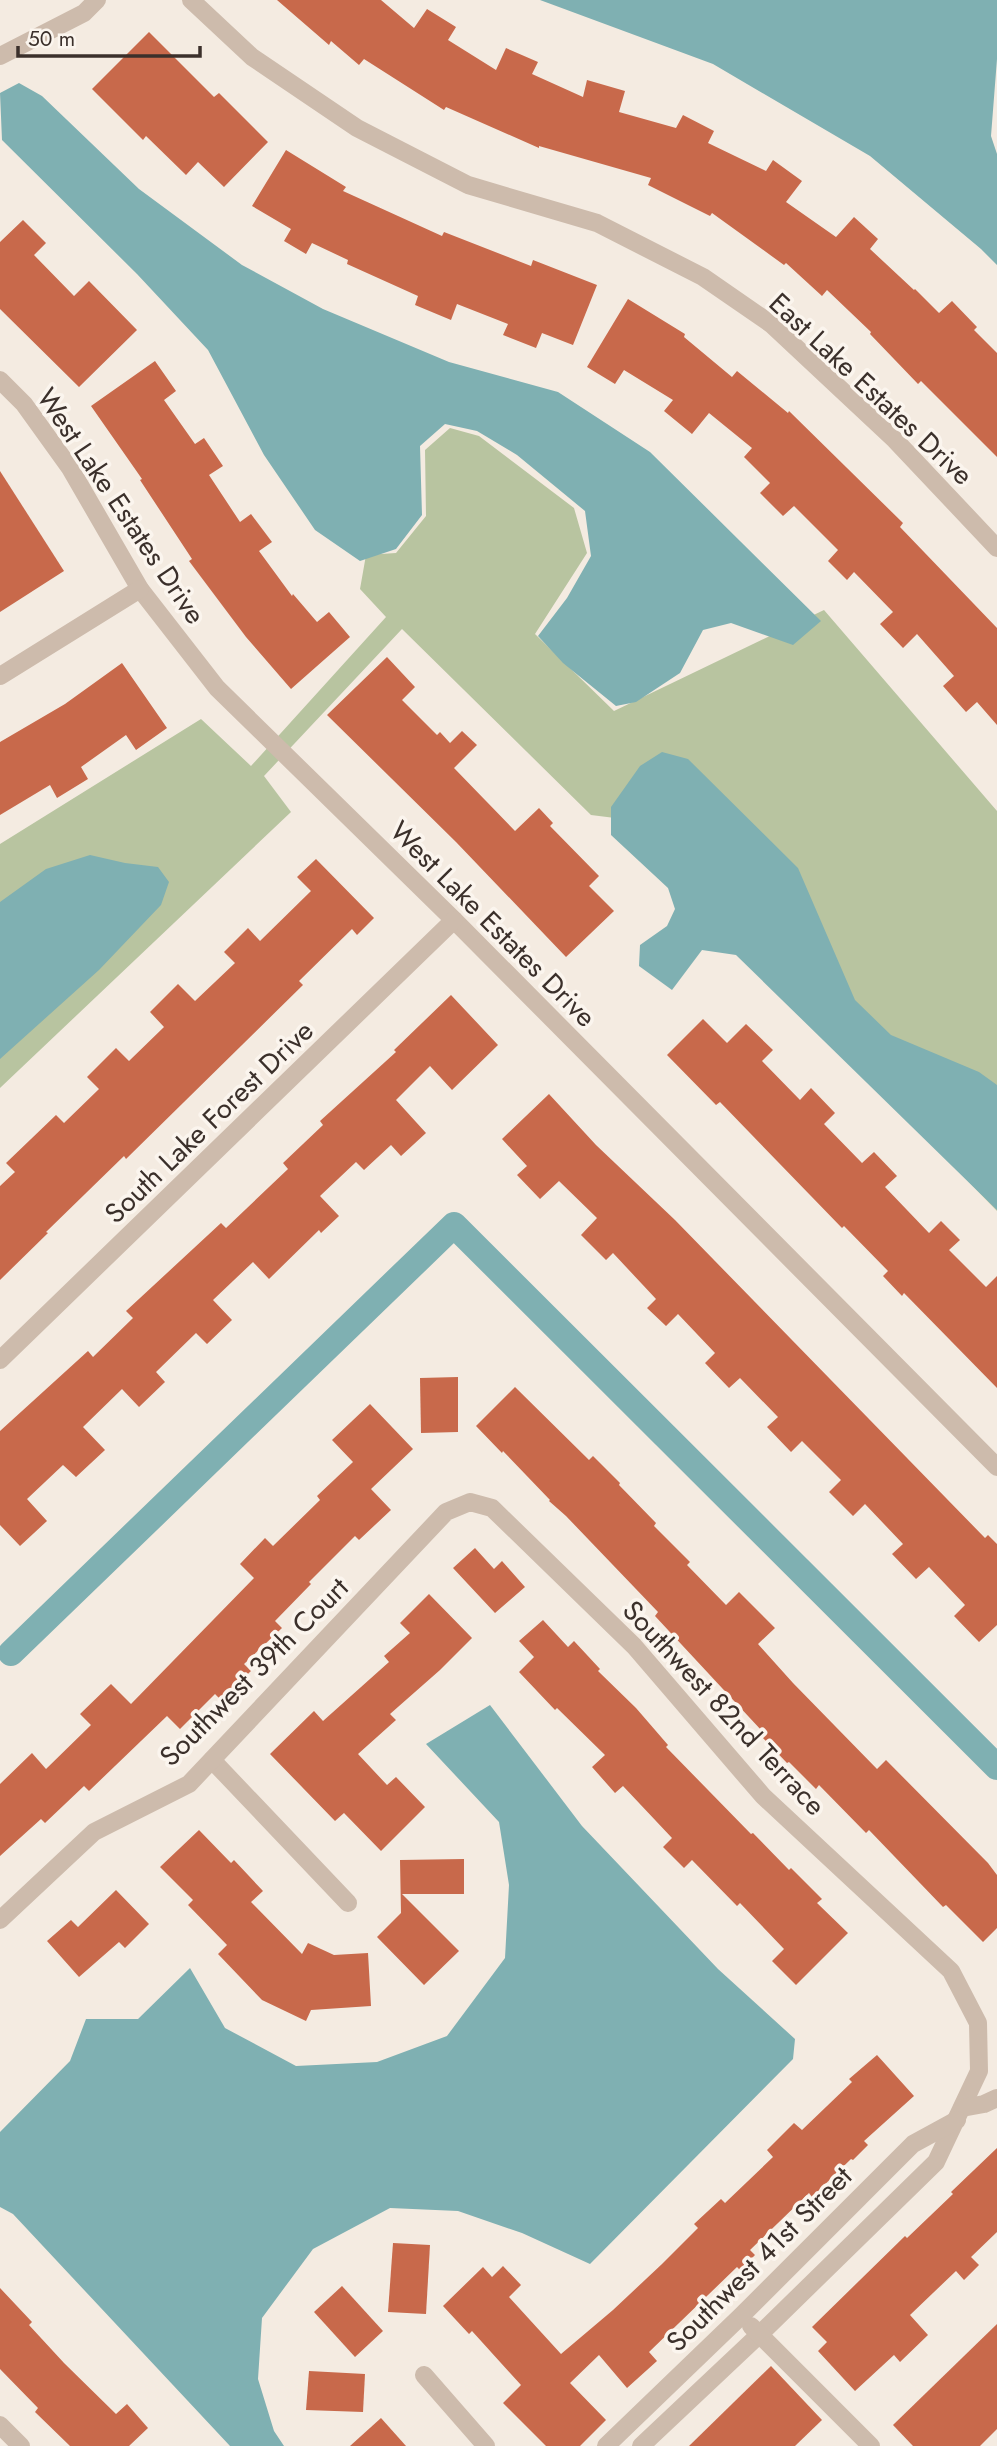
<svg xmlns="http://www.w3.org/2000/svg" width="997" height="2446" viewBox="0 0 997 2446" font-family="Jost,sans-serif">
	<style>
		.green { fill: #b8c4a0 }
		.water { fill: #7fb0b2 }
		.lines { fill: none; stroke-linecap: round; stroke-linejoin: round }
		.canal { stroke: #7fb0b2; stroke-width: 26 }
		.building { fill: #c8694b }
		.minor { stroke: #cdbbac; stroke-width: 18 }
		.labels { text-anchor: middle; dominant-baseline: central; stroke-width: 7; stroke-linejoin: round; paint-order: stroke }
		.street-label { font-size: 28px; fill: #3b302b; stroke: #fbf5ee }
	</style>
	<rect width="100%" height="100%" fill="#f4ebe1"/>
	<path class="green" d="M450 428 479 436 574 508 587 553 535 634 614 711 824 610 997 811V1211L615 818 591 815 402 629 264 776 291 812 0 1088V844L201 719 251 766 386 617 360 589 366 555 396 553 426 516 425 450Z"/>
	<g class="water">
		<path d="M540 0H997V59L991 136 997 154V265L981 249 870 156 713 64Z"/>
		<path d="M19 83 42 96 139 189 242 265 323 309 449 362 558 392 650 452 821 621 793 645 731 623 703 630 680 673 636 702 616 706 563 663 538 636 567 598 591 556 585 511 517 455 477 431 445 424 420 446 422 515 396 549 360 561 315 530 264 455 208 350 137 274 2 140 0 93Z"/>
		<path d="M662 752 688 759 798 868 855 1000 891 1035 979 1072 997 1085V1210L736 955 702 950 672 990 639 966 640 945 667 926 675 909 668 888 611 835V807L640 766Z"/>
		<path d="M90 855 125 863 158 867 169 882 161 905 99 970 0 1059V902L46 869Z"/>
		<path d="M490 1705 582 1826 718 1969 795 2039 793 2059 590 2264 522 2233 458 2211 390 2208 313 2249 262 2318 258 2379 274 2431 284 2446H230L13 2214 0 2207V2132L70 2061 86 2019H138L190 1968 225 2028 296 2066 377 2062 447 2036 505 1958 509 1885 499 1822 426 1744Z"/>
	</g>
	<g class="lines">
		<path class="canal" d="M11 1653 454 1225 997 1767"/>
	</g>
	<g class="building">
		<path d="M277 0H381L414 28 427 9 456 27 448 40 496 70 506 48 538 62 532 74 583 97 587 80 625 91 619 112 676 128 683 115 714 131 708 143 766 171 773 160 802 181 786 202 836 237 854 217 878 239 870 249 914 290 915 289 939 313 952 301 977 327 974 330 997 353V457L921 381 918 384 870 334 871 332 827 290 822 296 786 263 784 265 712 213 710 216 648 185 651 178 539 146V148L446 107 444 110 364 59 359 65 331 41 329 45Z"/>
		<path d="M149 32 214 97 219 93 268 142 224 187 198 162 186 175 146 136 143 140 92 89Z"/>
		<path d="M286 150 346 187 343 191 442 236 444 232 531 266 533 260 597 285 573 345 542 333 536 348 503 335 508 324 457 304 451 320 415 305 418 296 347 264 348 260 312 243 306 254 284 241 291 229 252 206Z"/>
		<path d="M23 220 46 243 34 255 74 296 89 281 137 330 79 387 0 309V242Z"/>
		<path d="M628 299 685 334 684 337 732 377 737 371 788 413 789 411 903 523 900 527 997 628V725L977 702 966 712 943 686 954 676 917 634 903 648 880 624 893 612 854 572 847 580 828 561 838 550 794 506 783 516 760 493 770 483 744 457 752 448 709 413 692 434 664 411 673 400 624 370 615 384 587 367Z"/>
		<path d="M155 361 176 391 164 400 195 444 204 438 223 466 209 475 240 522 251 514 272 542 259 551 292 596 293 594 317 622 329 612 350 637 291 689 246 637 189 561 192 559 140 480 142 479 91 406Z"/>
		<path d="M0 471 64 571 0 612Z"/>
		<path d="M387 657 415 687 402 700 437 735 440 732 450 743 462 731 477 745 454 768 515 831 539 808 553 823 550 826 599 876 589 886 614 911 566 957 456 842 327 715Z"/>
		<path d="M122 663 167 728 136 750 126 735 81 767 88 779 57 798 50 785 0 815V742L65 704Z"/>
		<path d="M316 859 374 918 357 935 352 929 299 981 303 985 126 1159 124 1156 46 1232 48 1233 0 1280V1186L15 1172 6 1163 56 1115 64 1123 99 1089 87 1077 116 1048 129 1061 164 1027 150 1012 178 984 195 1001 235 963 224 952 248 928 260 941 311 891 297 877Z"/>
		<path d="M451 995 498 1045 452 1090 430 1066 396 1100 426 1133 401 1156 391 1145 364 1170 356 1162 320 1196 339 1216 321 1233 319 1230 269 1279 253 1262 213 1300 232 1320 207 1344 196 1333 156 1372 165 1382 139 1407 122 1389 83 1427 105 1450 76 1477 63 1465 27 1499 47 1521 20 1546 0 1525V1431L88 1351 93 1357 133 1318 126 1311 221 1223 226 1228 288 1169 283 1163 323 1125 320 1121 396 1052 394 1050Z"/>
		<path d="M703 1019 727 1043 746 1024 773 1050 762 1061 800 1100 811 1088 835 1113 824 1124 862 1163 874 1152 897 1176 885 1187 929 1233 941 1221 960 1240 949 1250 986 1287 997 1276V1388L904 1293 902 1296 883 1276 888 1271 844 1226 842 1228 720 1102 716 1105 667 1055Z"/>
		<path d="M549 1094 596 1145 675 1220 985 1538 988 1535 997 1544V1625L979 1642 954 1616 965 1605 929 1567 916 1579 892 1554 903 1544 865 1504 853 1516 829 1492 841 1480 802 1441 791 1452 767 1427 778 1417 740 1378 729 1388 705 1363 715 1353 678 1314 666 1326 647 1308 656 1299 613 1253 606 1260 581 1235 597 1218 559 1181 540 1199 517 1175 527 1166 502 1139Z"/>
		<path d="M458 1377V1432L421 1433 420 1378Z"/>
		<path d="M515 1387 589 1460 593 1456 620 1483 619 1485 656 1523 654 1526 690 1562 687 1565 726 1605 739 1592 775 1628 758 1644 793 1683 877 1769 886 1760 988 1863 997 1875V1928L983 1942 946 1905 943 1907 869 1830 866 1833 819 1785 816 1789 789 1762 787 1763 759 1734 762 1731 655 1616 658 1612 566 1516 549 1501 550 1500 503 1451 502 1453 476 1426Z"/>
		<path d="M370 1404 413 1449 371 1489 391 1510 359 1540 355 1536 309 1582 311 1584 275 1621 282 1628 244 1664 251 1671 221 1700 215 1694 180 1729 167 1716 89 1791 84 1786 45 1823 41 1819 0 1856V1784L32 1753 46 1769 91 1725 80 1714 111 1684 131 1704 254 1578 240 1564 265 1538 273 1546 320 1500 317 1496 353 1462 332 1440Z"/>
		<path d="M475 1548 494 1569 502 1561 525 1587 495 1613 453 1568Z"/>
		<path d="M429 1594 472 1638 440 1670 390 1714 396 1720 358 1754 387 1785 396 1777 425 1807 381 1851 344 1813 335 1821 270 1754 314 1711 323 1721 389 1662 384 1656 410 1633 400 1623Z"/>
		<path d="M543 1620 568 1647 574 1641 600 1669 598 1671 636 1708 668 1745 666 1747 751 1834 753 1833 789 1870 791 1868 822 1899 817 1903 848 1933 796 1985 772 1961 784 1949 740 1903 737 1906 692 1860 684 1868 663 1847 672 1838 623 1786 615 1793 592 1767 605 1755 557 1708 555 1710 519 1672 534 1657 519 1641Z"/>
		<path d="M199 1830 231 1863 234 1860 263 1891 251 1902 302 1954 308 1943 334 1955 368 1953 371 2006 311 2010 306 2021 262 2000 218 1954 227 1945 188 1905 193 1900 160 1867Z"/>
		<path d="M464 1859V1894H402L459 1951 424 1985 377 1937 401 1913 400 1860Z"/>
		<path d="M116 1890 149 1924 125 1948 119 1942 79 1977 47 1941 71 1920 78 1927Z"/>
		<path d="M877 2055 914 2096 864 2141 868 2145 853 2160 851 2159 812 2197 809 2193 750 2250 755 2255 740 2270 737 2267 649 2352 657 2361 627 2388 599 2355 570 2383 606 2420 580 2446H546L503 2403 521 2385 472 2331 469 2334 443 2306 483 2267 492 2277 503 2266 521 2285 509 2297 561 2354 613 2310 662 2264 698 2228 694 2224 721 2199 725 2203 773 2157 767 2150 794 2123 802 2130 852 2082 849 2079Z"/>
		<path d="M997 2148V2232L971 2257 979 2265 964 2280 956 2271 910 2315 928 2335 900 2362 894 2355 855 2391 818 2351 827 2342 812 2327 905 2236 907 2238 953 2194 951 2192Z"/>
		<path d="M393 2243 430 2245 426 2314 388 2312Z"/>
		<path d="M342 2286 383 2331 355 2357 314 2312Z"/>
		<path d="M0 2288 32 2322 29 2325 64 2363 116 2414 127 2404 148 2428 129 2446H70L35 2412 38 2408 0 2369Z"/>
		<path d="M997 2324V2429L980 2446H913L893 2425Z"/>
		<path d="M771 2366 822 2420 795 2446H689Z"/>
		<path d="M309 2371 365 2374 363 2412 306 2410Z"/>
		<path d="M381 2418 406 2446H350Z"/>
	</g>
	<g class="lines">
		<g class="minor">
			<path d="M191 0 252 57 357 128 468 185 597 223 703 277 771 324 895 440 997 548"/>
			<path d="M0 56 84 13 97 0"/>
			<path d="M0 380 24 404 70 468 140 589 217 688 454 920 997 1467"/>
			<path d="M0 676 140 589"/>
			<path d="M0 1360 454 920"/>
			<path d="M212 1760 348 1903"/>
			<path d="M0 1920 94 1832 189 1784 446 1512 470 1502 492 1508 634 1646 763 1796 951 1971 978 2023 979 2071 936 2162 760 2334 641 2446"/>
			<path d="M962 2108 984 2104 997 2098"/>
			<path d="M751 2326 871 2446"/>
			<path d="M424 2375 486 2446"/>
			<path d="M0 2425 21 2446"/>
			<path d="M606 2446 741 2316 913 2144 957 2120"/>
		</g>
	</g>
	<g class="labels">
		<g class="street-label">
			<text transform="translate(871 389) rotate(43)">East Lake Estates Drive</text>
			<text transform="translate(121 506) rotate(56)">West Lake Estates Drive</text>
			<text transform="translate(493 924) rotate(45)">West Lake Estates Drive</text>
			<text transform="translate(209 1122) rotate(-44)">South Lake Forest Drive</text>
			<text transform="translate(254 1672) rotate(-45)">Southwest 39th Court</text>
			<text transform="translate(724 1708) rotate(47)">Southwest 82nd Terrace</text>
			<text transform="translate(759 2259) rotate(-45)">Southwest 41st Street</text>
		</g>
	</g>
	<path d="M18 46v10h182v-10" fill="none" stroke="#3b302b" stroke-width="3.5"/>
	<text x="28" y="46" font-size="21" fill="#3b302b" stroke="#fbf5ee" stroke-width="5" paint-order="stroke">50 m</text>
</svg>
